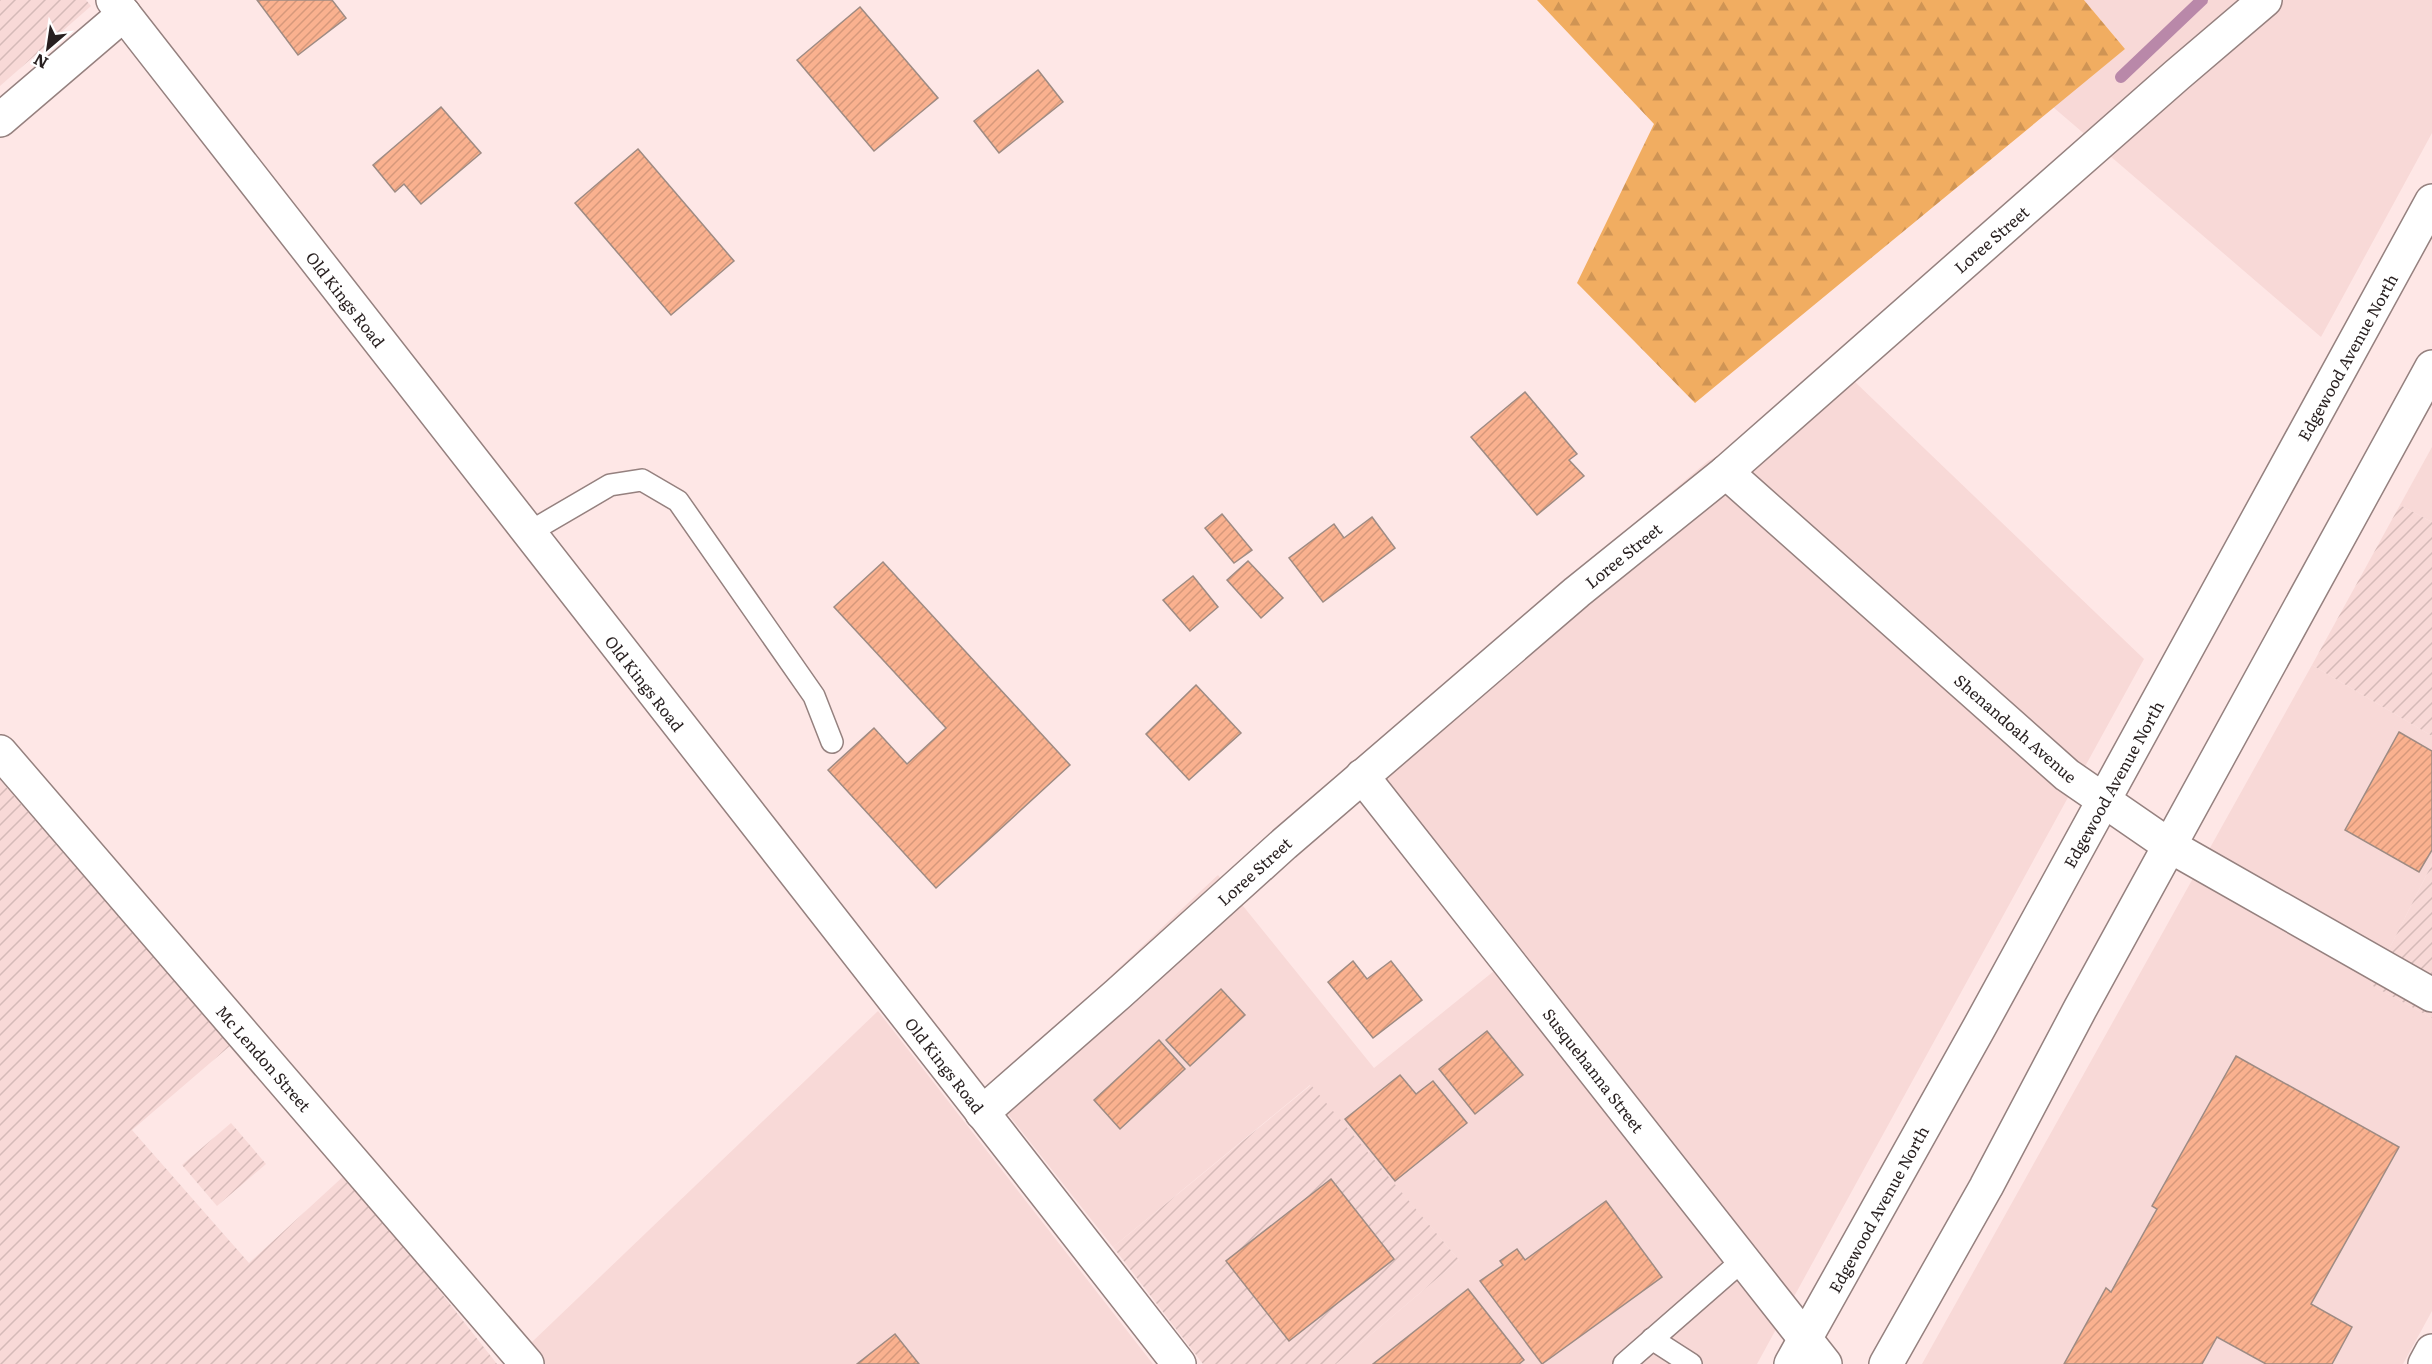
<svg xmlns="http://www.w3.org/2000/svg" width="2432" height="1364" viewBox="0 0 2432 1364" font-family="Literata,serif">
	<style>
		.built { fill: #f8d9d7 }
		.industrial { fill: url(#industrial-furrows) }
		.forest { fill: url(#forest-firs) }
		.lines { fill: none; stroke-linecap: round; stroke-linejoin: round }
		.stream { stroke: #b988a9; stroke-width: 12 }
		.building { fill: url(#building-hatch); stroke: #9e8b83; stroke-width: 1.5 }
		.lane-casing { stroke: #95817f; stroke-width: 24 }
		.street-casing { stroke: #95817f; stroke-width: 36 }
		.secondary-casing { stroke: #95817f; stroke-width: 36 }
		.primary-casing { stroke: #95817f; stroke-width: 36 }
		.lane { stroke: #fff; stroke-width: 21 }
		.street { stroke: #fff; stroke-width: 33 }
		.secondary { stroke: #fff; stroke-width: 33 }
		.primary { stroke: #fff; stroke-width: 33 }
		.labels { text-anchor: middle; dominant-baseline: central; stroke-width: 6; stroke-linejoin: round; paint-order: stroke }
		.street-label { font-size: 16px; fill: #271f1f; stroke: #fff }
	</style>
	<defs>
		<pattern id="industrial-furrows" width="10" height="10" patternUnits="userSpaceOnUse" patternTransform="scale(1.5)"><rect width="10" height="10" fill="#f8d9d7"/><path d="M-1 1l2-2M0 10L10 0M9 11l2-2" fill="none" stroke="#d5bab8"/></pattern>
		<pattern id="forest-firs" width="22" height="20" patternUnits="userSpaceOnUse" patternTransform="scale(1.5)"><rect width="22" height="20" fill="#f1ad61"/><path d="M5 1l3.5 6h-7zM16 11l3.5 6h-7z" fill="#cf9454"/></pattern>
		<pattern id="building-hatch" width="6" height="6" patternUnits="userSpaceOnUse" patternTransform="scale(1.5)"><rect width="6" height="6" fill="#fab18f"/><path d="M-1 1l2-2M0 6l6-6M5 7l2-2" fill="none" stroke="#d6987b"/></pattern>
	</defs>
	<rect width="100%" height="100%" fill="#fee7e6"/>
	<g class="built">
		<path d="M2084 0H2432V133L2321 337 2053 107 2125 49Z"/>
		<path d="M1854 381 2144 659 1757 1364H1336L1459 1260 1310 1085 1113 1247 989 1090 1218 875 1374 1068 1494 971 1341 771 1708 461Z"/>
		<path d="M2432 447V522L2400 505Z"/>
		<path d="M2312 665 2432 736V864L2371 985 2432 1018V1311L2403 1364H1922Z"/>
		<path d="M878 1011 1153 1364H509Z"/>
	</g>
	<g class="industrial">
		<path d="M0 0H86L91 6 0 86Z"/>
		<path d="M2400 505 2432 522V736L2312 665Z"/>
		<path d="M0 780 231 1045 132 1130 249 1263 347 1173 497 1364H0Z"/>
		<path d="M2432 864V1018L2371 985Z"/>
		<path d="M1311 1085 1459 1260 1336 1364H1203L1113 1247Z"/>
		<path d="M231 1123 266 1164 217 1206 182 1165Z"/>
	</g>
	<path class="forest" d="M1537 0H2084L2125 49 1695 403 1577 283 1654 124Z"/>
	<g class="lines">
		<path class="stream" d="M2121 77 2202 0"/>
	</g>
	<g class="building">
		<path d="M257 0H332L346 18 298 55Z"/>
		<path d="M860 7 938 98 874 151 797 60Z"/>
		<path d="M1038 70 1063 102 999 153 974 121Z"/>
		<path d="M441 107 481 153 421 204 404 184 395 192 373 165Z"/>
		<path d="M638 149 734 261 671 315 575 203Z"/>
		<path d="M1525 392 1577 454 1569 460 1584 476 1537 515 1471 437Z"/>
		<path d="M1222 514 1252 550 1234 563 1205 528Z"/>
		<path d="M1372 517 1395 548 1323 602 1289 558 1334 524 1344 538Z"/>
		<path d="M1248 561 1283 598 1261 618 1227 580Z"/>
		<path d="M883 562 1070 765 936 888 828 770 874 728 907 764 946 728 834 607Z"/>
		<path d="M1193 576 1218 607 1190 631 1163 600Z"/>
		<path d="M1196 685 1241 733 1189 780 1146 734Z"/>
		<path d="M2399 732 2432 751V850L2419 872 2345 830Z"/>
		<path d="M1353 961 1367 979 1391 961 1422 1000 1373 1038 1328 982Z"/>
		<path d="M1221 989 1245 1015 1190 1066 1166 1040Z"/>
		<path d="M1487 1031 1523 1075 1475 1114 1439 1069Z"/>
		<path d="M1159 1040 1185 1069 1120 1129 1094 1100Z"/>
		<path d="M2236 1056 2399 1147 2311 1304 2352 1327 2332 1364H2266L2217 1337 2202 1364H2064L2106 1288 2111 1292 2157 1209 2152 1206Z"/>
		<path d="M1400 1075 1416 1094 1433 1081 1467 1123 1395 1181 1345 1119Z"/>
		<path d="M1331 1179 1394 1259 1289 1341 1226 1261Z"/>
		<path d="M1606 1201 1662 1277 1542 1364 1480 1281 1503 1265 1500 1261 1517 1249 1525 1260Z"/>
		<path d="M1468 1289 1524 1360 1519 1364H1373Z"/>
		<path d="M895 1334 919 1364H857Z"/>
	</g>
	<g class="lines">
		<defs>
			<g id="lane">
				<path d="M528 533 610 485 642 480 678 501 814 696 832 742"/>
				<path d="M1652 1339 1691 1364"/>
				<path d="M1624 1364 1743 1260"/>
			</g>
			<g id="street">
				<path d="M0 120 124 14"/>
				<path d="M1726 472 2067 775 2170 846 2432 995"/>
				<path d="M0 752 527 1364"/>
				<path d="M1362 776 1825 1364"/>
				<path d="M982 1113 1118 994 1284 844 1577 592 1726 472 2177 75 2265 0"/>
				<path d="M2425 1364 2432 1351"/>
			</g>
			<path id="secondary" d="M113 0 1179 1364"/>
			<g id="primary">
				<path d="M1791 1364 1980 1026 2432 201"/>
				<path d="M1886 1364 1986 1187 2080 1009 2432 367"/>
			</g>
		</defs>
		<use href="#lane" class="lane-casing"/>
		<use href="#street" class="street-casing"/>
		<use href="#secondary" class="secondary-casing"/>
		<use href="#primary" class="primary-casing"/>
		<use href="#lane" class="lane"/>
		<use href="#street" class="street"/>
		<use href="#secondary" class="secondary"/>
		<use href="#primary" class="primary"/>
	</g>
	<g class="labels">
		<g class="street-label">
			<text transform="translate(1991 239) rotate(-41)">Loree Street</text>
			<text transform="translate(346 299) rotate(52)">Old Kings Road</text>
			<text transform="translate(2347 357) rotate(-61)">Edgewood Avenue North</text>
			<text transform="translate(1623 555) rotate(-39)">Loree Street</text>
			<text transform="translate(645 683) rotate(52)">Old Kings Road</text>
			<text transform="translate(2016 728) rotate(41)">Shenandoah Avenue</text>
			<text transform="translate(2113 784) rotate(-61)">Edgewood Avenue North</text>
			<text transform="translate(1254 871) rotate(-42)">Loree Street</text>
			<text transform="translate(264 1058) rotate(49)">Mc Lendon Street</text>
			<text transform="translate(945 1065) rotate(52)">Old Kings Road</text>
			<text transform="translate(1594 1070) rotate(52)">Susquehanna Street</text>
			<text transform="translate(1878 1209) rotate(-61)">Edgewood Avenue North</text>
		</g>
	</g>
	<g transform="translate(48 48) rotate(209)" stroke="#ffffff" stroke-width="4.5" paint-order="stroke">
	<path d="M0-4.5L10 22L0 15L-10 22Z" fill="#271f1f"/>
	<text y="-9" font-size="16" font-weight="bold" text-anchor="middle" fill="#271f1f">N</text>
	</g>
</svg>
